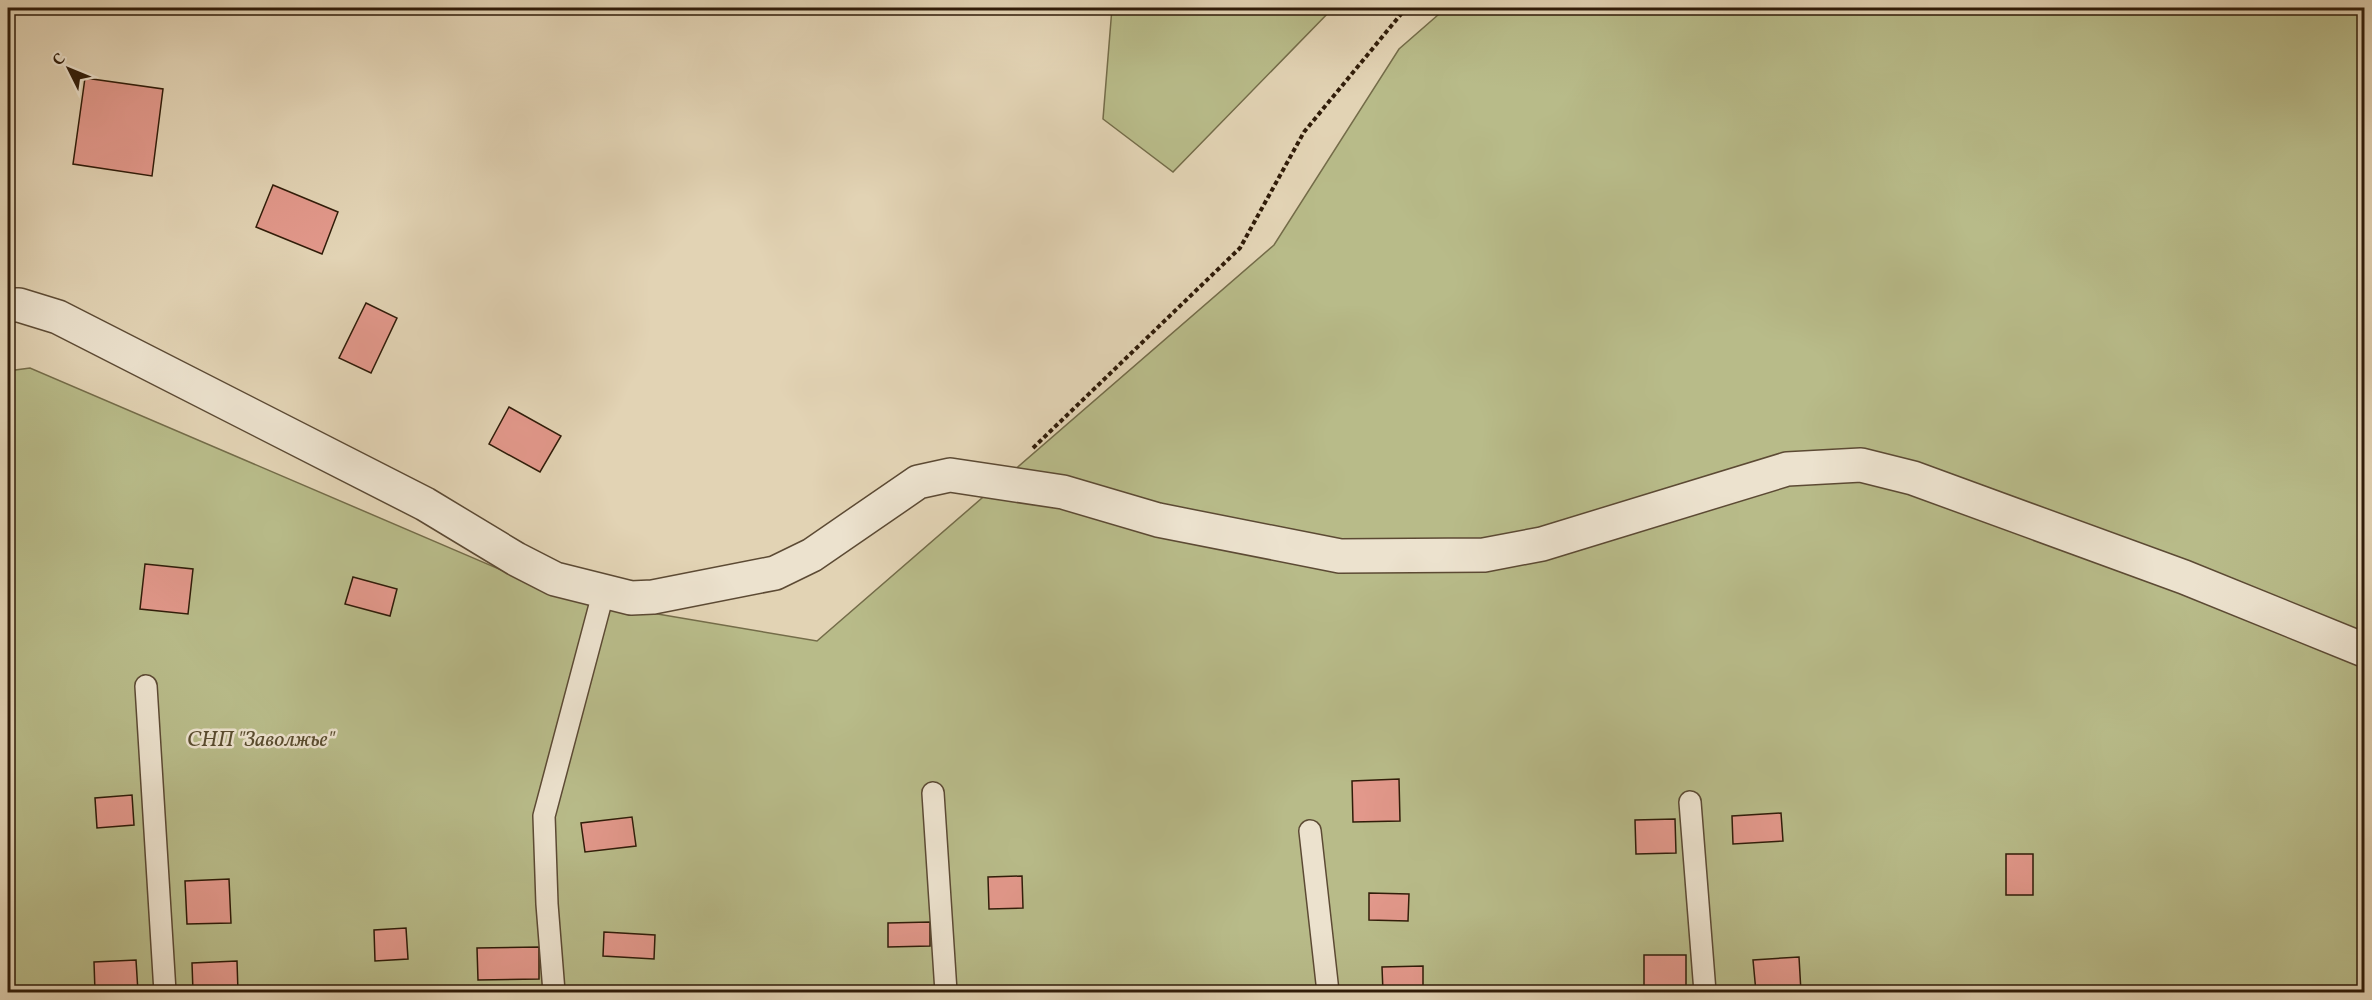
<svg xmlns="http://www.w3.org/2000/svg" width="2372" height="1000" viewBox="0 0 2372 1000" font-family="Vollkorn,serif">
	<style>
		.green { fill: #b8bb89; stroke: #746c49; stroke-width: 1.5 }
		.building { fill: #e2988b; stroke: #301c09; stroke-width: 1.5 }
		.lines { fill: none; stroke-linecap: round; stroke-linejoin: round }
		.lane-casing { stroke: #5c4a34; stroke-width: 24 }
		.street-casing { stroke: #5c4a34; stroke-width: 36 }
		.path { stroke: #301c09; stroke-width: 4; stroke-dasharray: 4.5 3; stroke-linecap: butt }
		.lane { stroke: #ece2ce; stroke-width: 21 }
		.street { stroke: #ece2ce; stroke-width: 33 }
		.labels { text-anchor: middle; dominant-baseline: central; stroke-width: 5; stroke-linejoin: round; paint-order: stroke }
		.park-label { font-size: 22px; font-style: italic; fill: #594c2f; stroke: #ece2ce }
	</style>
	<rect width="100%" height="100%" fill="#e2d3b4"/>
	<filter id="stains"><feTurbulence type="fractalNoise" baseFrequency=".00333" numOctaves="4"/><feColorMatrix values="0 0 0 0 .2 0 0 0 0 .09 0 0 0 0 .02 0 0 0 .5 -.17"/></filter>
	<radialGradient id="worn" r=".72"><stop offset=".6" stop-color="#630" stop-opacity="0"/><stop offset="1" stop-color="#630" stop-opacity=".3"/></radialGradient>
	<g class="green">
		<path d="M1112 8H1333L1173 172 1103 119Z"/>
		<path d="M1446 8H2364V992H8V371L30 368 569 599 817 641 1274 245 1399 49Z"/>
	</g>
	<g class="building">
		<path d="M85 78 163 89 152 176 73 164Z"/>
		<path d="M273 185 338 212 322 254 256 227Z"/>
		<path d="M366 303 397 318 371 373 339 358Z"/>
		<path d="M509 407 561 436 540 472 489 444Z"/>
		<path d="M145 564 193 569 188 614 140 609Z"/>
		<path d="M353 577 397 589 390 616 345 604Z"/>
		<path d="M1399 779 1400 821 1353 822 1352 781Z"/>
		<path d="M132 795 134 825 97 828 95 798Z"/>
		<path d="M1781 813 1783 841 1733 844 1732 816Z"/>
		<path d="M632 817 636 846 585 852 581 823Z"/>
		<path d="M1675 819 1676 853 1636 854 1635 820Z"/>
		<rect x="2006" y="854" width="27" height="41"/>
		<path d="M1022 876 1023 908 989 909 988 877Z"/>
		<path d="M229 879 231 923 187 924 185 881Z"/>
		<path d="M1369 893 1409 894 1408 921 1369 920Z"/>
		<path d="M930 922V946L888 947V923Z"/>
		<path d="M406 928 408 959 375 961 374 930Z"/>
		<path d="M604 932 655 935 654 959 603 956Z"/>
		<path d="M539 947V979L478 980 477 948Z"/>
		<rect x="1644" y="955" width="42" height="36"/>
		<path d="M1799 957 1801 992H1756L1753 960Z"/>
		<path d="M136 960 138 992H95L94 962Z"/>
		<path d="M237 961 238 992H193L192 963Z"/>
		<path d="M1423 966V992H1383L1382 967Z"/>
	</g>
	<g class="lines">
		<defs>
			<g id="lane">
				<path d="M146 686 165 992"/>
				<path d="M933 793 946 992"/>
				<path d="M1690 802 1705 992"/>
				<path d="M1310 831 1328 992"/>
				<path d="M554 992 547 904 544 816 604 590"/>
			</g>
			<path id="street" d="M8 305H19L58 317 425 504 516 559 555 579 631 598 653 597 775 573 812 555 918 482 950 475 1063 492 1158 520 1340 556 1484 555 1542 544 1787 469 1861 465 1913 478 2184 577 2364 650"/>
		</defs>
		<use href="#lane" class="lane-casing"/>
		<use href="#street" class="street-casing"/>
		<path class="path" d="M1033 448 1240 248 1304 132 1406 8"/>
		<use href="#lane" class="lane"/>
		<use href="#street" class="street"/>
	</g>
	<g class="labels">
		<g class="park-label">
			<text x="261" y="740">СНП "Заволжье"</text>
		</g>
	</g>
	<rect width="2372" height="1000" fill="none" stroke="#e2d3b4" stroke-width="30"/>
	<rect x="9" y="9" width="2354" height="982" fill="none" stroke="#301c09" stroke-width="3"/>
	<rect x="15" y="15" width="2342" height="970" fill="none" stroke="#301c09" stroke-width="1.5"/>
	<g transform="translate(69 69) rotate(313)" stroke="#ece2ce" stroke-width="4.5" paint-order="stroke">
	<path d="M0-4.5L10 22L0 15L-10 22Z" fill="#301c09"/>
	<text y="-9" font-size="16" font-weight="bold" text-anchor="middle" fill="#301c09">С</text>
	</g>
	<rect width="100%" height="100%" filter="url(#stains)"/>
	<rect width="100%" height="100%" fill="url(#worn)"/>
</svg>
